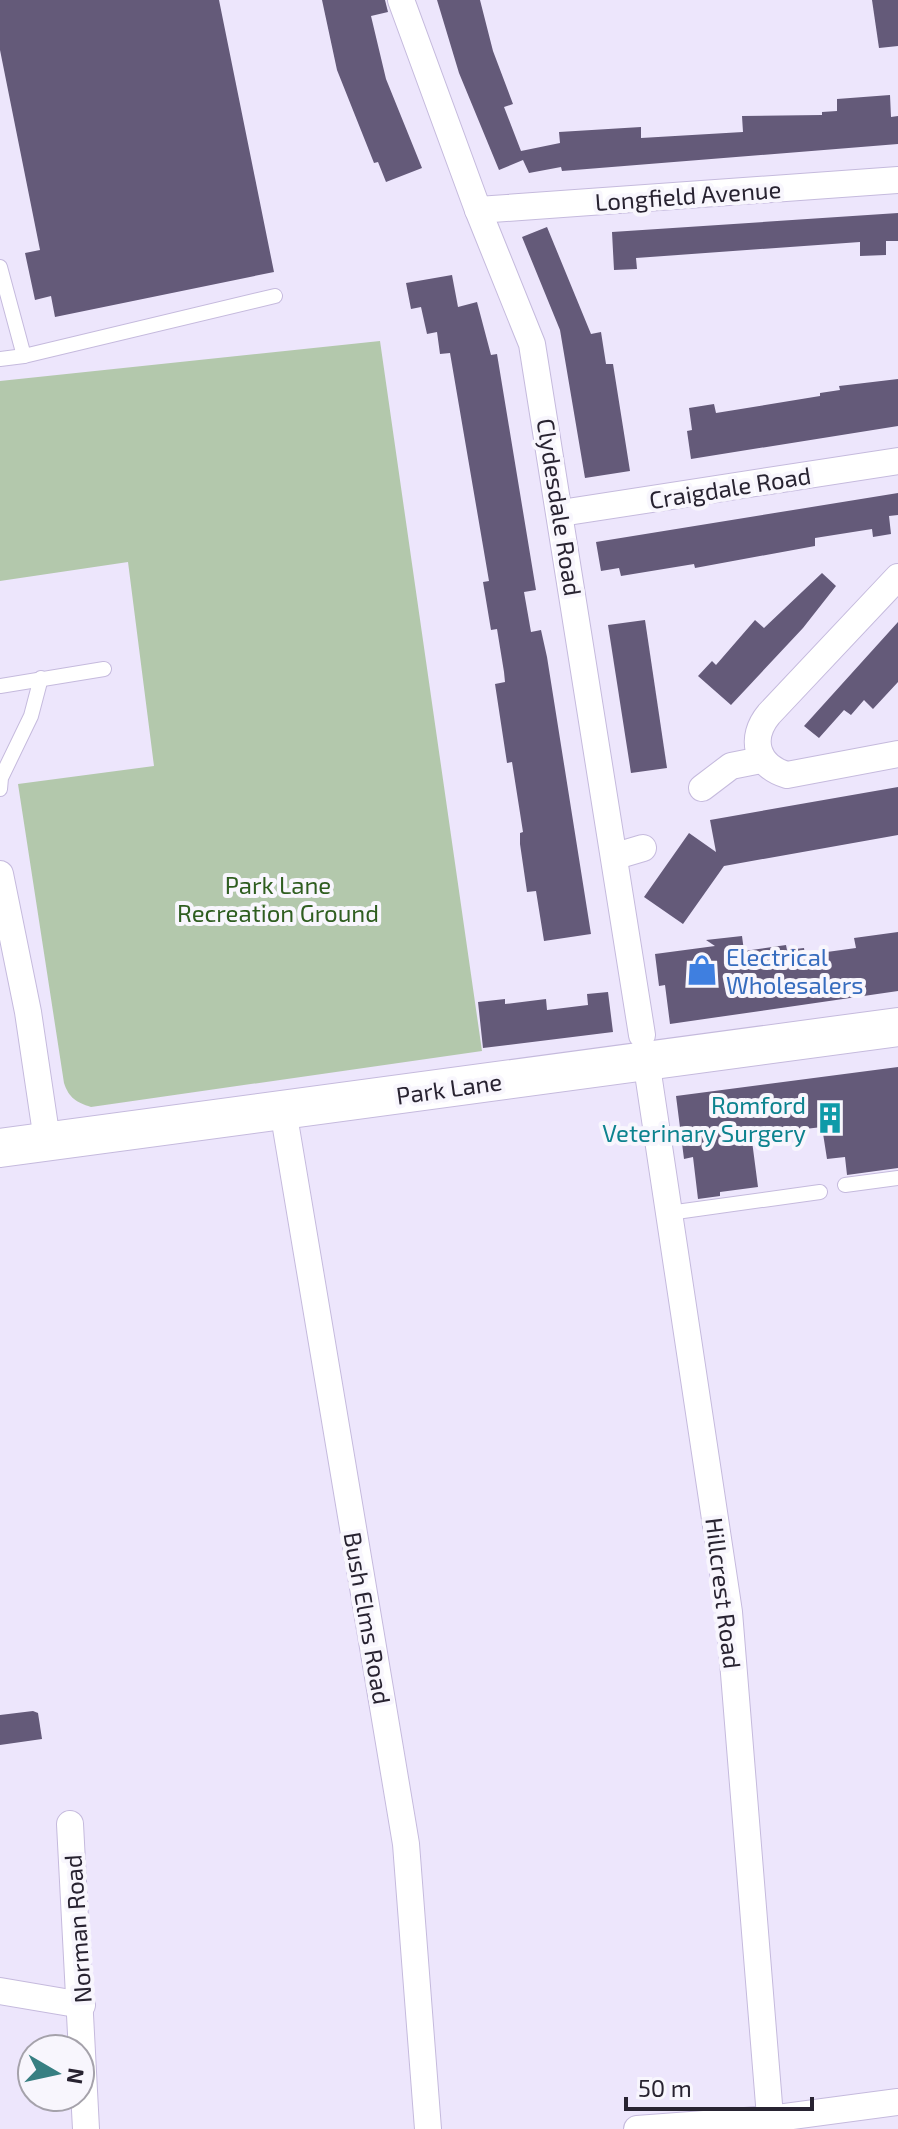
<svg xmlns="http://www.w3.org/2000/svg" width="898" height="2129" viewBox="0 0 898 2129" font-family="'Exo 2',sans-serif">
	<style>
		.green { fill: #b3c8ac }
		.building { fill: #645a79 }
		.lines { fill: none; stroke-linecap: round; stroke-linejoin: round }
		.lane-casing { stroke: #c5badd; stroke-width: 16 }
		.street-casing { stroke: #c5badd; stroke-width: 28 }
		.secondary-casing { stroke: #c5badd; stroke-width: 40 }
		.lane { stroke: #fff; stroke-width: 14 }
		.street { stroke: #fff; stroke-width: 26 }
		.secondary { stroke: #fff; stroke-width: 38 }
		.labels { text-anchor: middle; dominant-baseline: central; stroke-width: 8; stroke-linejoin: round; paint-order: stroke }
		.street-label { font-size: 24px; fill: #282331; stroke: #f8f6fd }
		.park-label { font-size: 24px; fill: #2f5e20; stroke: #f8f6fd }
		.shop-label { font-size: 24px; fill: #366cbe; stroke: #f8f6fd; text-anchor: start }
		.culture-label { font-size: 24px; fill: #0d838f; stroke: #f8f6fd; text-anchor: end }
	</style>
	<rect width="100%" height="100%" fill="#ede6fc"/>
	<path class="green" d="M380 341 482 1051 91 1107C76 1102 69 1098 64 1083L18 784 154 766 128 562 0 581V381Z"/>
	<g class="building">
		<path d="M0 0H219L274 272 55 317 51 296 35 300 25 253 40 250 0 50Z"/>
		<path d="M322 0H385L388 12 371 16 386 79 422 168 386 182 378 162 374 163 337 70Z"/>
		<path d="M437 0H480L493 51 513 104 504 107 521 151 560 143 559 132 641 127V138L743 132 742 116 822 115V112L837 111V99L890 95 891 117 898 116V144L562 171 561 167 529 173 523 160 499 170 459 73Z"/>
		<path d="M872 0H898V46L879 48Z"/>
		<path d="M898 213V241H886V255L860 256V242L636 258 637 269 614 270 612 232Z"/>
		<path d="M547 227 591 334 601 332 606 364H613L630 471 585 478 560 330 522 237Z"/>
		<path d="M452 275 458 307 477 302 491 355 497 354 536 590 524 592 531 632 541 630 547 657 591 934 544 941 536 891 527 892 520 844V833L523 832 512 762 507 763 495 684 505 682 504 672 497 629 491 630 483 582 489 581 450 353 440 354 437 332 427 334 421 307 411 309 406 283Z"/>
		<path d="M898 379V426L691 459 687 431 692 430 689 408 714 404 716 413 820 396V393L840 390 839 386Z"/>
		<path d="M898 493V515L889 516 891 534 873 537 872 529 815 538V546L695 568 694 564 621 576 619 568 601 571 596 542Z"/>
		<path d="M822 573 836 586 803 628 731 705 698 676 712 661 716 665 755 620 764 628Z"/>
		<path d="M645 620 667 768 631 773 608 625Z"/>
		<path d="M898 622V682L873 709 864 700 851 715 844 710 819 738 804 726Z"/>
		<path d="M898 787V835L724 866 683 924 644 897 689 833 716 852 710 820Z"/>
		<path d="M898 932V991L670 1024 665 985 659 986 655 954 715 946 706 940 742 936 744 951 786 945 787 950 804 948 805 955 856 948 854 938Z"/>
		<path d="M608 992 613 1032 483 1048 478 1002 505 999V1004L546 999 547 1010 588 1005 587 994Z"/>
		<path d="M898 1067V1168L847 1175 845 1157 827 1159 822 1127 771 1133 772 1139 752 1141 758 1187 720 1192V1196L698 1199 693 1157 684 1159 676 1096Z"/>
		<path d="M33 1711 38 1713 42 1739 0 1745V1715Z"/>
	</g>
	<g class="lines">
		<defs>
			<g id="lane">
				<path d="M0 267 24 356"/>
				<path d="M0 359 24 356 275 296"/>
				<path d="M0 686 104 669"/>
				<path d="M0 789 1 778 31 716 41 678"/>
				<path d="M845 1185 898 1178"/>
				<path d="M669 1213 820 1192"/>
			</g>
			<g id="street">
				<path d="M401 0 478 210 532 344 642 1035"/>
				<path d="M478 210 898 180"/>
				<path d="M561 513 898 461"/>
				<path d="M898 577 769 714C749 738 756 766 787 775L898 754"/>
				<path d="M702 788 731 766 761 760"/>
				<path d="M616 856 643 848"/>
				<path d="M0 874 28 1012 47 1140"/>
				<path d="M646 1060 729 1612 771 2129"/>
				<path d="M283 1110 406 1844 428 2129"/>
				<path d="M70 1824 86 2129"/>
				<path d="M0 1991 82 2005"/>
				<path d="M637 2129 770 2119 898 2102"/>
			</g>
			<path id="secondary" d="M0 1148 898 1027"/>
		</defs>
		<use href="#lane" class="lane-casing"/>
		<use href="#street" class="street-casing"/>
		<use href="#secondary" class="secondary-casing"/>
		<use href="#lane" class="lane"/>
		<use href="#street" class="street"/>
		<use href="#secondary" class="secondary"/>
	</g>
	<defs>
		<symbol id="shop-bare" viewBox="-9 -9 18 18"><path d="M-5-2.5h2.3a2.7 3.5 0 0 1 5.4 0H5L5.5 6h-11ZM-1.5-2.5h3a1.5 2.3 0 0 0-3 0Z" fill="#3f7fe0" stroke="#f8f6fd" stroke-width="2.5" paint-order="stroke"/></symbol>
		<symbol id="building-bare" viewBox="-9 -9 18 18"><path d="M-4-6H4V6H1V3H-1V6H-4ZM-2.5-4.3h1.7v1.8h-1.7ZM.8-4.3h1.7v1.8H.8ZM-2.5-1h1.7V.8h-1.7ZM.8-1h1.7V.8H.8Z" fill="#0f9aa8" stroke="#f8f6fd" stroke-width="2.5" paint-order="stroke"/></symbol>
	</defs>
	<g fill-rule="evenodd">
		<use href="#shop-bare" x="680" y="948" width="44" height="44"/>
		<use href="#building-bare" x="808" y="1096" width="44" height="44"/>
	</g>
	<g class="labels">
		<g class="street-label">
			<text transform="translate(688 195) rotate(-4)">Longfield Avenue</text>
			<text transform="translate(730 487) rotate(-9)">Craigdale Road</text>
			<text transform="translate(560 507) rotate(81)">Clydesdale Road</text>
			<text transform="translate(449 1088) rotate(-8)">Park Lane</text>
			<text transform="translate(724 1593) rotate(83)">Hillcrest Road</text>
			<text transform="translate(368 1618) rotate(80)">Bush Elms Road</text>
			<text transform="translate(77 1929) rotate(-94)">Norman Road</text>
		</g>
		<g class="park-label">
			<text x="278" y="884">Park Lane<tspan x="278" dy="28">Recreation Ground</tspan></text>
		</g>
		<g class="shop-label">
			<text x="726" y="956">Electrical<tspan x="726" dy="28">Wholesalers</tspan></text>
		</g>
		<g class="culture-label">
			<text x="806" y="1104">Romford<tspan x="806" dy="28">Veterinary Surgery</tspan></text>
		</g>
	</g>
	<g transform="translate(56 2073) rotate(99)"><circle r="38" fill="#f8f6fd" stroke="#a5a2ab" stroke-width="2"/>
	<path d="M0-6L14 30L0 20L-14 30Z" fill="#377f82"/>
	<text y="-12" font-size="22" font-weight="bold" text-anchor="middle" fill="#282331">N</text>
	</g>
	<path d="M626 2097v12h186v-12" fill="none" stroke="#282331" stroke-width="4"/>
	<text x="638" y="2097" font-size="24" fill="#282331" stroke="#f8f6fd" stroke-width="6" paint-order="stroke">50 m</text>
</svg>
